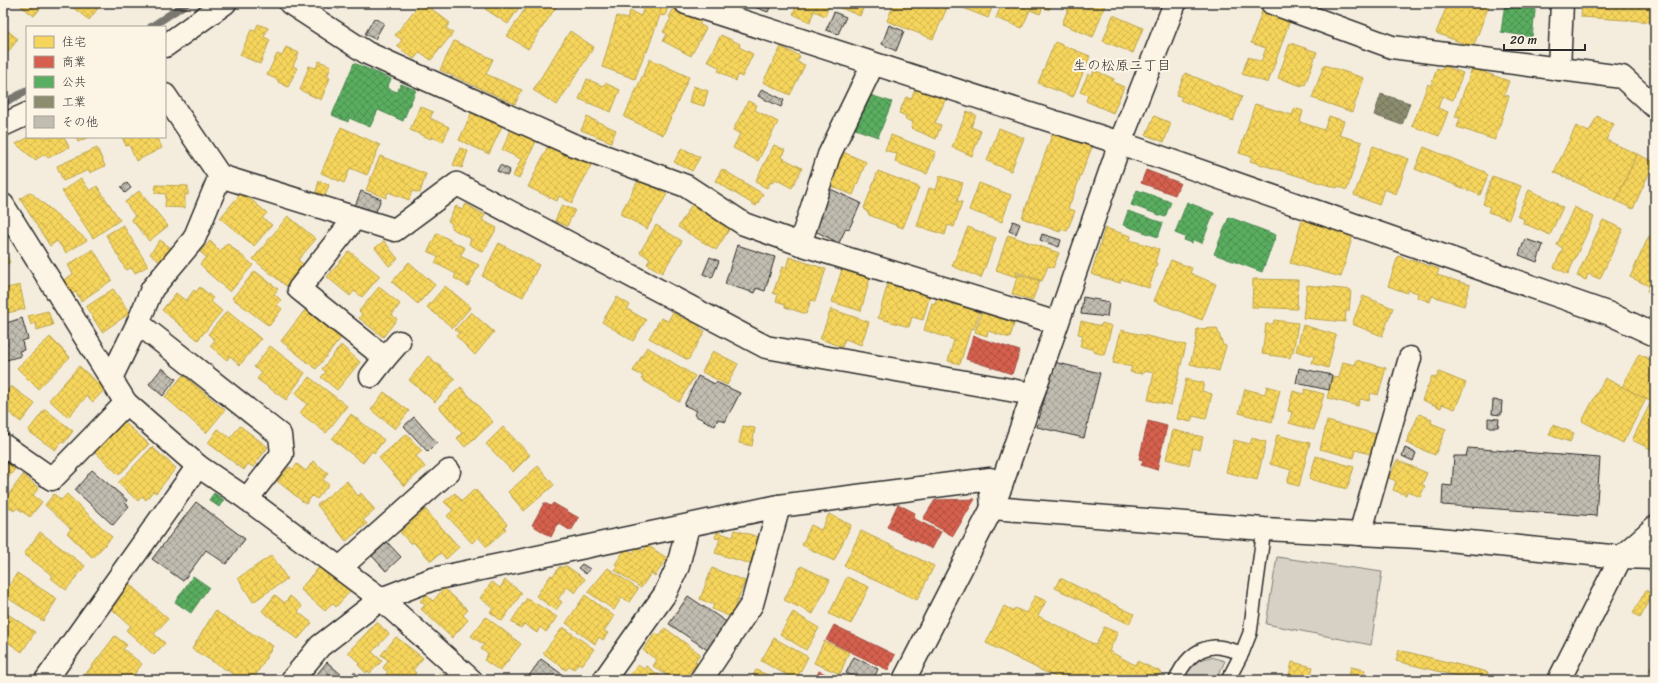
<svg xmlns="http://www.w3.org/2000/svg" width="1658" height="683" viewBox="0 0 1658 683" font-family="Sriracha,'Klee One',sans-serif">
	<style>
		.park { fill: #d6d1c4; stroke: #807e78 }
		.homes { fill: url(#homes-cross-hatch); stroke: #b9a24d }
		.shops { fill: url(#shops-cross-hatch); stroke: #a35043 }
		.public { fill: url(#public-cross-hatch); stroke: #4c8751 }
		.industry { fill: url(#industry-cross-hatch); stroke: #6f6f5a }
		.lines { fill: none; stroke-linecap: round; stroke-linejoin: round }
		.stream { stroke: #7a7771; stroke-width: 8 }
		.building { fill: url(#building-cross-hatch); stroke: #2b2b2b }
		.service-casing { stroke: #2b2b2b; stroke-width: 16 }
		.minor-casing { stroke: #2b2b2b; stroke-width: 25 }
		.tertiary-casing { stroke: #2b2b2b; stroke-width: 25 }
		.service { stroke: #fcf5e5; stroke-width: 13 }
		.minor { stroke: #fcf5e5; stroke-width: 22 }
		.tertiary { stroke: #fcf5e5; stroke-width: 22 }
		.labels { text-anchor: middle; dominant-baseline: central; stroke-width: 4; stroke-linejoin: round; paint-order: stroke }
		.neighbourhood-label { font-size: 14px; fill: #2b2b2b; stroke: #fcf5e5 }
	</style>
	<defs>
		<pattern id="homes-cross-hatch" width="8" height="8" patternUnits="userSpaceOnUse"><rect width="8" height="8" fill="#f6d55c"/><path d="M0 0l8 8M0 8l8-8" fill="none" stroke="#d3b750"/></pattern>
		<pattern id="shops-cross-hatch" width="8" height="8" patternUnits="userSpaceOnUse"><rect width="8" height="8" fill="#d6604d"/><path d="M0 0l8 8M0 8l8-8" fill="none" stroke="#ae4f40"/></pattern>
		<pattern id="public-cross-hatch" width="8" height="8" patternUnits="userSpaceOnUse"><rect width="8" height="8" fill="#5aae61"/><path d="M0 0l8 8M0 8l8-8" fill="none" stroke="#4b8e50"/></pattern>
		<pattern id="industry-cross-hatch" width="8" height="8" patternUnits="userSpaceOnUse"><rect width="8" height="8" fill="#8c8c6e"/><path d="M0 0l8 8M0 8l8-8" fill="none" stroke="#73735b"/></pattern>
		<pattern id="building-cross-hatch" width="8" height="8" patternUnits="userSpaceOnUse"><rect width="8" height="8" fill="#c2bdb1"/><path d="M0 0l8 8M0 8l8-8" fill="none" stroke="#9e9a90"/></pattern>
	</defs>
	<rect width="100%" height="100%" fill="#f4edde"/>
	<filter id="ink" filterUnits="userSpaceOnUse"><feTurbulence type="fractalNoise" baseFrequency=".025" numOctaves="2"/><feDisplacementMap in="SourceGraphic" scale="8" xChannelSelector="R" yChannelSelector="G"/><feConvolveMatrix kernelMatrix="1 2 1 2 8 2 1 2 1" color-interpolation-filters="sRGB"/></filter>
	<g filter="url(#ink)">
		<g class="park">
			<path d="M1277 557 1382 572 1371 645 1266 624Z"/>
			<path d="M1211 657 1225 661 1216 680H1181L1184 664Z"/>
		</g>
		<g class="homes">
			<path d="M17 3H45L34 16Z"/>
			<path d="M67 3H102L89 20Z"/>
			<path d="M420 3H424L450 23 446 28 453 33 431 60 420 52 414 59 397 46 402 40 395 35Z"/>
			<path d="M481 3H522L508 24 485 9 486 7Z"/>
			<path d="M529 3H550L556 7 528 49 507 36Z"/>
			<path d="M630 3H658L668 7 665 16 660 15 647 52H645L635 79 602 67 617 16 627 19 630 11 641 16 643 9 629 4Z"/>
			<path d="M798 3H830L825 16 814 11 810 22 793 14Z"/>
			<path d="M837 3H865L860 16 836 6Z"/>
			<path d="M894 3H945L948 6 933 39 887 21Z"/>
			<path d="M951 3H994L988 18Z"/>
			<path d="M1002 3H1052L1049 10 1043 7 1040 14 1030 10 1022 28 996 18Z"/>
			<path d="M1062 3H1106L1093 37 1062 24 1068 9 1061 6Z"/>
			<path d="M1448 3H1490L1473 47 1436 33Z"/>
			<path d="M1582 3H1655V22L1581 17Z"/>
			<path d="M674 8 701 22 699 24 706 28 691 56 663 41 667 34 663 32 671 18 669 17Z"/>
			<path d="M1262 11 1290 20 1268 83 1242 74 1248 57 1261 62 1266 48 1251 43Z"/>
			<path d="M1113 15 1143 28 1133 53 1103 41Z"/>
			<path d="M258 24 268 28 264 37 270 40 260 64 240 55 251 30 255 31Z"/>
			<path d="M3 27 18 39 3 59Z"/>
			<path d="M570 31 594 47 557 105 533 90Z"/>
			<path d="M721 35 740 44 739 47 753 54 742 77 738 75 736 81 718 71 720 68 707 61Z"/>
			<path d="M454 41 493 59 486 74 522 90 515 104 440 70Z"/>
			<path d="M1055 42 1090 56 1073 97 1038 83Z"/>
			<path d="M1290 43 1317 52 1305 85 1302 84V86L1278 78Z"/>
			<path d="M286 47 299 53 293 66 297 68 288 87 278 82V80L267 75 277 54 282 56Z"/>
			<path d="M781 47 800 56 797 62 805 65 790 95 763 82Z"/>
			<path d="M650 59 689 77 663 135 624 117Z"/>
			<path d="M319 61 331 66 327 77 330 78 321 100 300 90 309 66 316 68Z"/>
			<path d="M1324 65 1364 78 1352 112 1312 98Z"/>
			<path d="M1444 66 1463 73 1453 100 1442 96 1438 108 1448 112 1439 136 1412 126 1428 84 1431 86 1437 68 1442 70Z"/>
			<path d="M1472 68 1509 81 1504 95 1509 96 1495 140 1457 127 1460 118 1455 117Z"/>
			<path d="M1094 70 1114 79 1113 82 1124 87 1113 113 1086 101 1088 95 1080 92 1088 74 1092 76Z"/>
			<path d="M1185 73 1242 96 1233 121 1180 100 1182 97 1176 95Z"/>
			<path d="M587 79 603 86 605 83 620 90 611 112 579 99Z"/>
			<path d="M918 82 947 96 935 123 941 125 936 139 911 128 913 122 905 119 906 116 899 113 906 97 911 99Z"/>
			<path d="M693 86 708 91 704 106 689 102Z"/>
			<path d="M748 101 757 105 755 110 778 122 758 161 733 148 740 134 733 130Z"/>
			<path d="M1255 104 1292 115 1295 108 1303 111 1300 122 1324 130 1329 116 1344 121 1339 135 1362 142 1347 190 1338 186 1337 188 1250 161 1252 157 1239 153Z"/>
			<path d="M420 106 433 112 430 118 449 127 443 142 432 137 431 139 410 130Z"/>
			<path d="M473 110 503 124 489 154 459 140Z"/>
			<path d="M967 111 976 115 971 127 981 131 972 156 952 147Z"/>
			<path d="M1154 116 1171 123 1164 142 1146 135Z"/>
			<path d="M1597 116 1614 124 1606 140 1637 154 1616 201 1554 172 1576 126 1589 132Z"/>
			<path d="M587 117 616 130 611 142 581 130Z"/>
			<path d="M341 127 380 145 367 175 350 168 344 183 321 173Z"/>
			<path d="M999 128 1024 138 1011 171 987 161Z"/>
			<path d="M511 130 536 141 519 179 513 176 521 159 502 150Z"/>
			<path d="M1053 132 1092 147 1068 209 1075 211 1067 231 1061 229 1060 232 1022 218Z"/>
			<path d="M891 135 936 152 927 174 895 162 897 154 885 150Z"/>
			<path d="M29 137H64L69 147 48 158 45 154 35 160 16 144Z"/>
			<path d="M76 137H89L78 142Z"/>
			<path d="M122 137H157L162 148 136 161 129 145 126 146Z"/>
			<path d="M549 144 591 165 572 203 559 196 557 201 528 187Z"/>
			<path d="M774 145 785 150 781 157 802 168 792 188 775 179 773 183 771 182 767 188 755 182Z"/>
			<path d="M1373 146 1409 159 1396 194 1384 189 1379 205 1354 195Z"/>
			<path d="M1424 147 1485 172V173L1488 175 1480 195 1415 169Z"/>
			<path d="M97 148 105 166 90 173 89 170 63 181 57 166Z"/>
			<path d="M460 148 468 151 462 168 453 165Z"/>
			<path d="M682 148 700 157 692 171 674 162Z"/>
			<path d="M836 149 866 162 853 195 821 182Z"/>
			<path d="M1637 154 1654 162 1633 209 1616 201Z"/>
			<path d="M380 156 426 174 420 193 412 191 409 200 388 192 386 198 366 190Z"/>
			<path d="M722 169 763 194 756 206 715 181Z"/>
			<path d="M878 171 919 187 903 228 869 215 864 208Z"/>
			<path d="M940 176 963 183 957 201 962 202 954 227 948 225 945 235 917 226 929 188 936 190Z"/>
			<path d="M1492 176 1521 186 1509 219 1488 212 1490 207 1483 204Z"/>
			<path d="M81 178 90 191 97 186 120 220 93 238 62 191Z"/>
			<path d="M639 179 667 194 647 229 620 214Z"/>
			<path d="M319 181 329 185 325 196 316 192Z"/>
			<path d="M979 183 1011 195 1002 222 969 210Z"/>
			<path d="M156 185 188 186V195L185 194V208L165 207 166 194 155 193Z"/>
			<path d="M1529 190 1557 203V205L1563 207 1550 235 1523 223 1524 219 1517 216Z"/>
			<path d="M139 191 168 226 149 241 131 219 135 216 125 202Z"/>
			<path d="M30 192 87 240 66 253 57 241 50 246 20 199Z"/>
			<path d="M242 192 267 213 262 218 272 225 254 246 220 218Z"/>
			<path d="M694 201 732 225 716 250 678 227Z"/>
			<path d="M466 204 485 215 482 220 497 228 483 252 469 244 471 239 451 228 452 224 448 221 456 206 462 210Z"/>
			<path d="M562 205 575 210 567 226 555 221Z"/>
			<path d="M1574 207 1594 217 1568 274 1554 267 1563 248 1557 245Z"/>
			<path d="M288 216 316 239 298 260 304 265 286 286 253 259Z"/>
			<path d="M1303 217 1354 231 1341 277 1290 263Z"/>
			<path d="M1603 220 1623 229 1600 279 1588 274 1586 280 1577 276Z"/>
			<path d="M123 225 148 266 135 273 131 268 126 270 106 235Z"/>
			<path d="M656 225 682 241 662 273 647 264 650 259 640 252Z"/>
			<path d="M968 227 996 238 981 278 952 266Z"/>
			<path d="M1105 228 1131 236 1130 240 1159 249 1155 263H1157L1149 288 1121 279 1120 283 1091 274Z"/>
			<path d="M437 233 465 248 460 256 479 265 468 286 454 278 456 274 435 263 438 257 428 251Z"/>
			<path d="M1008 235 1059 253 1053 268 1048 266 1042 281 1017 272 1016 277 996 270Z"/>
			<path d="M1649 236 1655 239V295L1647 291 1649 286 1630 277Z"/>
			<path d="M160 240 171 248 160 262 150 254Z"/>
			<path d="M210 241 220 251 227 243 253 265 230 292 206 271V270L200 264 206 257 200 252Z"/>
			<path d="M384 241 398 259 389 266 375 248Z"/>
			<path d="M499 243 539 265 523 297 482 276Z"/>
			<path d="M3 244 7 251 4 253 10 262 3 267Z"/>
			<path d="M93 249 112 280 81 301 76 292 72 294 64 280 73 274 68 265Z"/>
			<path d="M349 251 380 276 362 297 354 291 350 296 327 277Z"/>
			<path d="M1398 256 1439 269 1437 275 1470 285 1464 306 1432 296 1430 302 1417 297 1418 293 1408 290 1407 293 1388 286Z"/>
			<path d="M789 257 826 269 815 301 811 300 806 314 785 307V304L776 301 778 295 773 293 782 267 786 268Z"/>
			<path d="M1171 260 1192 268 1190 273 1216 284 1202 320 1154 301Z"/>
			<path d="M409 262 435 285 418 304 392 282Z"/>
			<path d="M842 269 870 278 861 311 832 302Z"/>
			<path d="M255 271 278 289 274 294 281 300 277 305 282 309 269 326 232 298Z"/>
			<path d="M1018 274 1040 281 1032 301 1012 294Z"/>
			<path d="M1253 279 1298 280 1297 309 1252 307Z"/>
			<path d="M888 283 930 295 923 320 912 317 909 327 878 318Z"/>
			<path d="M20 285 25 309 3 314V289Z"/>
			<path d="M1307 285 1351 290 1349 311H1346L1345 322 1303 318Z"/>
			<path d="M445 286 471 307 453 328 427 307Z"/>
			<path d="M200 287 213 298 210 301 222 311 198 340 162 310 176 293 186 301 194 290 196 292Z"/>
			<path d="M379 287 400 304 392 315 397 319 383 337 359 318 362 314 359 311Z"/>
			<path d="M113 289 130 313 102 332 86 307Z"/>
			<path d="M938 293 981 307 974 329 971 328 960 364 948 361 954 340 924 330 932 303 935 304Z"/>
			<path d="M1363 296 1393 308 1382 336 1352 324Z"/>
			<path d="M617 297 630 305 627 309 646 320 633 341 602 322Z"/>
			<path d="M983 307 1016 317 1010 338 988 331 987 336 975 332Z"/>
			<path d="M831 309 869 322 861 345 845 339 842 347 820 339Z"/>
			<path d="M305 310 341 338 316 369 281 341Z"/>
			<path d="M48 311 53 325 37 330 36 323 31 325 28 316Z"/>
			<path d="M227 311 261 339 240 365 230 356 227 360 210 346 215 340 208 334Z"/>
			<path d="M471 312 494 332 475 355 456 336 459 333 455 330Z"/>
			<path d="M673 312 684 319 686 316 701 325 699 328 705 331 688 360 649 338 661 318 668 321Z"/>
			<path d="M1274 320 1298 323 1293 353H1291L1290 358 1262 354 1266 324H1273Z"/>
			<path d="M1081 321 1101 326 1102 323 1112 326 1104 355 1094 352V350L1080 346 1083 335 1078 334Z"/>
			<path d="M1303 325 1336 335 1328 368 1312 363 1314 356 1296 351Z"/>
			<path d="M1217 328 1223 345 1226 346 1219 371 1190 364 1196 340 1197 329Z"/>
			<path d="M1121 330 1186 345 1171 405 1148 400 1154 373 1144 371 1143 374 1130 372 1132 367 1113 363Z"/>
			<path d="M50 337 70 357 38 389 17 368Z"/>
			<path d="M341 345 360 362 337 390 321 377 326 372 322 369Z"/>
			<path d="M270 346 305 373 286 400 257 379 262 373 254 367Z"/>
			<path d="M647 347 695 376 679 402 641 379 643 376 633 371Z"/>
			<path d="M713 351 738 364 727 385 702 372Z"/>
			<path d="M1639 354 1654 361 1655 359 1654 403 1622 387Z"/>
			<path d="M428 356 455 379 435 402 409 380Z"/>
			<path d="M1356 360 1386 368 1378 395 1371 393 1369 401 1360 399 1358 406 1327 398 1333 376 1339 378 1343 362 1355 365Z"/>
			<path d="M79 366 105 389 93 402 87 396 68 417 49 400Z"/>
			<path d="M1439 372 1466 383 1455 409 1442 404 1441 408 1422 400 1432 376 1436 378Z"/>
			<path d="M183 375 225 410 206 433 165 397Z"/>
			<path d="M309 377 347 406 326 433 300 413 307 404 295 394Z"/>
			<path d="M1605 378 1646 399 1623 443 1582 421Z"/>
			<path d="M1186 379 1204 383 1202 391 1212 394 1206 419 1193 416 1191 422 1177 419Z"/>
			<path d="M11 386 35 404 21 422 3 408V396Z"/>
			<path d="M1267 386 1280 390 1272 422 1239 413 1245 389 1265 394Z"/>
			<path d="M461 387 493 422 465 447 457 438 462 433 439 407Z"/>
			<path d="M1305 389 1324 394 1314 430 1289 423 1292 412 1288 411 1293 391 1304 394Z"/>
			<path d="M384 392 409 411 395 429 371 410Z"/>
			<path d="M1650 404 1655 405V451L1632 440Z"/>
			<path d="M45 409 73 431 64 443 61 442 55 450 28 431Z"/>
			<path d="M351 414 384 440 374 453 372 451 363 463 332 439Z"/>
			<path d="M1419 414 1432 419 1431 423 1446 429 1435 455 1406 443Z"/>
			<path d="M123 421 149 444 119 475 94 451Z"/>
			<path d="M1327 421 1376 434 1370 454 1356 450 1354 458 1320 449Z"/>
			<path d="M1553 425 1574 433 1570 442 1549 435Z"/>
			<path d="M240 426 268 447 253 467 248 464 244 470 208 443 218 429 230 438Z"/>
			<path d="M743 426 755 428 752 446 739 443Z"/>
			<path d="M503 427 530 455 513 472 486 444Z"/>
			<path d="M1173 430 1203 437 1200 450 1193 448 1189 465 1166 459Z"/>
			<path d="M406 434 422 451 416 456 425 467 404 486 379 458Z"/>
			<path d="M1277 435 1310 443 1299 486 1287 483 1291 470 1270 464Z"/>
			<path d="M1252 438 1266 442 1257 480 1226 472 1234 440 1250 444Z"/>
			<path d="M152 447 176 468 156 493 153 491 146 500 142 496 138 501 118 483Z"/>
			<path d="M1316 456 1354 467 1347 489 1309 479Z"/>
			<path d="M3 459 15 469 3 484Z"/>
			<path d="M1397 460 1427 473 1422 484 1425 486 1420 497 1407 491 1406 495 1393 490 1396 481 1389 478Z"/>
			<path d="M313 461 328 473 323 480 329 484 317 499 312 496 306 504 277 481 289 467 293 469 297 464 306 471Z"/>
			<path d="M538 466 554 485 524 511 508 492Z"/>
			<path d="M23 475 39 488 33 495 42 502 30 517 17 508 14 511 3 502Z"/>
			<path d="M347 481 358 496 361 493 375 510 363 520 367 524 346 541 317 505Z"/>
			<path d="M475 489 507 524 504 527 506 529 487 547 478 537 472 543 447 516 453 510 444 502 455 493 462 501Z"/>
			<path d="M54 494 61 500 67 494 112 537 93 558 67 533 71 529 45 505Z"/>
			<path d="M425 509 459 547 446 559 441 553 431 561 413 542 411 544 400 532Z"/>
			<path d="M829 514 851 525 834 561 802 545 811 525 821 530Z"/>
			<path d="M735 530 759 537 750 564 715 553 720 539 715 538 717 532 733 537Z"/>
			<path d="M861 531 934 566 917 600 844 566Z"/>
			<path d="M40 532 85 566 66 590 51 578 53 576 24 554Z"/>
			<path d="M647 545 667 558 655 576 651 573 641 588 615 570 618 566 615 564 626 548 633 553 637 547 643 551Z"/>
			<path d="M272 555 287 579 253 602 238 578Z"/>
			<path d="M321 565 351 590 336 607 332 603 325 611 300 589Z"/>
			<path d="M565 565 585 579 575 593 567 587 558 599 562 602 556 610 536 596 551 575 553 576 560 566 563 568Z"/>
			<path d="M801 566 830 580 813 614 784 600Z"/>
			<path d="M608 568 638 589 629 602 622 597 614 610 588 592Z"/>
			<path d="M712 568 745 581 731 617 712 609 714 605 700 599Z"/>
			<path d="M17 573 57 599 43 621 3 595Z"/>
			<path d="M847 577 869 587 851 624 829 614Z"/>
			<path d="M1060 578 1134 614 1129 624 1055 588Z"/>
			<path d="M505 580 522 593 502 621 490 612 493 608 480 598 492 582 500 588Z"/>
			<path d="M126 581 168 619 154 634 165 643 154 655 126 630 131 626 106 604Z"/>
			<path d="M444 588 468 610 463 615 468 620 452 638 421 609 425 605 420 601 426 595 433 601Z"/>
			<path d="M1646 590 1653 595 1640 618 1633 613Z"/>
			<path d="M275 595 285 603 290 596 302 606 298 612 312 623 298 639 262 611Z"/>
			<path d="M585 595 614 616 604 631 608 633 603 640 599 637 595 644 566 623Z"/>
			<path d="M1035 596 1046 601 1038 616 1096 645 1104 627 1118 633 1109 651 1135 665 1137 661 1161 672 1157 680H1061L986 643 1004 606 1013 611 1015 608 1026 613Z"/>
			<path d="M527 598 557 617 546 632 540 627 537 633 524 624 521 628 511 622Z"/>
			<path d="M3 611 35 632 22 652 9 643 5 647 3 646Z"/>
			<path d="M215 611 273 646 253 680H243L192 649Z"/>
			<path d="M793 612 819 628 806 650 780 634Z"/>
			<path d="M486 617 521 644 500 671 484 660 488 654 481 649 484 645 471 636Z"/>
			<path d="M377 622 389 634 372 652 382 661 370 673 367 671 366 673 358 665 359 663 348 652Z"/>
			<path d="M563 627 594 649 582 665 579 663 574 669 570 666 566 670 543 653Z"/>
			<path d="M665 628 700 654 695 661 697 663 685 680H673L653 666 657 660 643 650 655 633 659 636Z"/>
			<path d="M115 636 127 645 123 649 142 664 130 680H81Z"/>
			<path d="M396 637 423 658 413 670 416 673 410 680 382 679 388 672 383 668 388 660 381 655Z"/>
			<path d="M774 638 808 657 796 680 761 661Z"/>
			<path d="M824 641 849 652 840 674 814 663Z"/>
			<path d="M1399 650 1488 672 1485 680H1473L1396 661Z"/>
			<path d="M1292 662 1313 667 1311 675 1332 680H1288Z"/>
			<path d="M1654 662 1655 663V674L1649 671Z"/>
			<path d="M638 665 644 669 646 666 666 680H626Z"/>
			<path d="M1351 667 1365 670 1362 680H1348Z"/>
			<path d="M756 670 779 680H751Z"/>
			<path d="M441 673 444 680H426Z"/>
		</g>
		<g class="shops">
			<path d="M1146 170 1180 183 1175 195 1141 183Z"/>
			<path d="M973 336 1020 351 1012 374 966 359Z"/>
			<path d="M1148 421 1167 426 1157 470 1141 465 1143 460 1139 459Z"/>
			<path d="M975 499 953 536 923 519 935 500Z"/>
			<path d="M544 503 551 506 553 503 579 518 571 531 558 523 551 537 532 525Z"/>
			<path d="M898 504 915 513 913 518 941 532 932 549 887 527Z"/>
			<path d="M834 625 895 655 888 670 826 640Z"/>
			<path d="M819 671 838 680H815Z"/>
		</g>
		<g class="public">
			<path d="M1505 3H1536L1532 37 1501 32Z"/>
			<path d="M354 63 391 79 387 88 397 92 401 84 416 90 403 121 378 110 370 127 349 118 348 122 332 115Z"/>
			<path d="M864 93 892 102 878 137 852 128Z"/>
			<path d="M1137 190 1171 202 1165 217 1131 205Z"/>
			<path d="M1187 202 1214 213 1202 243 1193 240 1192 243 1184 240 1185 237 1175 233Z"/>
			<path d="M1128 211 1163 223 1158 237 1123 225Z"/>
			<path d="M1229 217 1276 235 1262 272 1214 254Z"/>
			<path d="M214 493 224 500 219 507 209 500Z"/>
			<path d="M193 576 209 587 191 613 175 602Z"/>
		</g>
		<path class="industry" d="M1381 94 1410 103 1402 125 1374 115Z"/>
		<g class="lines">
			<g class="stream">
				<path d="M151 27 187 3"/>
				<path d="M3 103 27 91"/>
			</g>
		</g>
		<g class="building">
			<path d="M320 3H331L329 8Z"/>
			<path d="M333 3H343L339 9 332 5Z"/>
			<path d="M753 3H772L768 12 752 6Z"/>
			<path d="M834 12 846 17 838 34 826 30Z"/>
			<path d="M374 18 384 23 375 39 365 34Z"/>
			<path d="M889 25 904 31 896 51 882 44Z"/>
			<path d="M762 89 784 100 781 107 758 96Z"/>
			<path d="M500 165 510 170 507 176 497 171Z"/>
			<path d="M127 183 131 188 125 193 121 187Z"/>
			<path d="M828 188 861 203 849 229 846 228 839 243 815 231 822 216 817 214Z"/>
			<path d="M361 191 381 199 375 214 355 206Z"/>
			<path d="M1013 221 1020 224 1016 234 1009 231Z"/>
			<path d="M1042 234 1061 240 1059 247 1040 240Z"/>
			<path d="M1525 239 1543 245 1537 262 1519 255Z"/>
			<path d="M737 245 775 257 765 291 756 288 755 293 725 284Z"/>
			<path d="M710 257 719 261 712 278 703 274Z"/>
			<path d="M1083 297 1109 302 1107 317 1081 314Z"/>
			<path d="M22 318 28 339 22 341 24 350 19 351 21 356 3 361V324Z"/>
			<path d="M1054 362 1100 373 1084 438 1037 427Z"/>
			<path d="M162 368 176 379 163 396 149 384Z"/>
			<path d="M1299 368 1332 375 1329 390 1296 383Z"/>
			<path d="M698 376 715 384 716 382 740 393 725 422 718 419 715 426 694 415 697 411 684 405Z"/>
			<path d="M1493 400 1502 401 1501 415 1492 414Z"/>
			<path d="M414 417 437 443 428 452 404 426Z"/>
			<path d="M1488 418 1499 419 1498 427H1488Z"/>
			<path d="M1405 448 1416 453 1413 461 1402 456Z"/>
			<path d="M1468 448 1600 458 1596 516 1442 505 1443 485 1452 486 1454 456H1466Z"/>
			<path d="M92 470 127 500 125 503 129 506 113 525 75 490Z"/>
			<path d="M196 502 245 539 226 564 206 550 183 581 152 559Z"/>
			<path d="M387 542 401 557 386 571 372 556Z"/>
			<path d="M582 564 590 569 586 574 578 568Z"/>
			<path d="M688 596 728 623 709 651 669 624Z"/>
			<path d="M854 657 878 669 873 680H859L846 673Z"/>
			<path d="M541 659 570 680H526Z"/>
			<path d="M327 662 343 676 340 680H312Z"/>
			<path d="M354 672 364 680H347Z"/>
		</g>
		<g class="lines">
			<defs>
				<g id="service">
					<path d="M1176 680C1182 664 1195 648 1214 647 1222 646 1234 651 1242 653"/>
					<path d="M1228 680 1242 653 1250 633 1264 529"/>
				</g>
				<g id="minor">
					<path d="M290 3 367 53 571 144 686 186 744 224 800 244 1057 323"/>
					<path d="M686 3 1120 143 1610 314 1655 335"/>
					<path d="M1272 3 1392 47 1622 77 1655 107"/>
					<path d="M1559 69 1562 3"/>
					<path d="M220 176 395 230 457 184 766 347 1033 394"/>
					<path d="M3 205 126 403 198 466 247 499 381 599 471 680"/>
					<path d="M355 218 299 289 385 358 371 376"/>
					<path d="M800 244 829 155 873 64"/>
					<path d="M138 323 280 435 282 454 247 499"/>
					<path d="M385 358 399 342"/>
					<path d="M111 378 138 323 152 289 194 239 220 176 165 95"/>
					<path d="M3 445 52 479 126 403"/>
					<path d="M1360 534 1410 358"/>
					<path d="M340 568 449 471"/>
					<path d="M46 680 198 466"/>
					<path d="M292 680 320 646 381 599 433 579 779 506 990 479 992 508"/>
					<path d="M604 680 665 594 678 566 688 526"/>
					<path d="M701 680 752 604 779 506"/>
				</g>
				<g id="tertiary">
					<path d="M165 46 225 3"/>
					<path d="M3 125 27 114"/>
					<path d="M992 508 1264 529 1418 537 1621 557 1655 558"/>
					<path d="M904 680 992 508 1001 486 1120 143 1175 3"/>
					<path d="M1559 680 1621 557 1655 527"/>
				</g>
			</defs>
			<use href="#service" class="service-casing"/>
			<use href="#minor" class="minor-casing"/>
			<use href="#tertiary" class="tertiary-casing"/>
			<use href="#service" class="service"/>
			<use href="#minor" class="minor"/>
			<use href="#tertiary" class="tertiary"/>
		</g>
	</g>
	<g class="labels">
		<g class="neighbourhood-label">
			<text x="1122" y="65">生の松原二丁目</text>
		</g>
	</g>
	<rect width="1658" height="683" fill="none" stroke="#fcf5e5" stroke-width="16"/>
	<rect x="8" y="8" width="1642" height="667" fill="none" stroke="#2b2b2b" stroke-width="1.5" filter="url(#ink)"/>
	<rect x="26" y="26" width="140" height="112" fill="#fcf5e5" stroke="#a8a49b"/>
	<rect x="34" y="36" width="20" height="12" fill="#f6d55c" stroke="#a8a49b"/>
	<text x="62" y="46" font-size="12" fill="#2b2b2b">住宅</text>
	<rect x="34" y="56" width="20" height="12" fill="#d6604d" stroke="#a8a49b"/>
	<text x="62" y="66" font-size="12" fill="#2b2b2b">商業</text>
	<rect x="34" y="76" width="20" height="12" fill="#5aae61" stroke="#a8a49b"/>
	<text x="62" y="86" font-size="12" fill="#2b2b2b">公共</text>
	<rect x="34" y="96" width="20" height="12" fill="#8c8c6e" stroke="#a8a49b"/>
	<text x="62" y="106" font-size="12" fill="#2b2b2b">工業</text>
	<rect x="34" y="116" width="20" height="12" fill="#c2bdb1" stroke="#a8a49b"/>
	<text x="62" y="126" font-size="12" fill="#2b2b2b">その他</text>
	<path d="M1504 44v6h81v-6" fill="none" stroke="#2b2b2b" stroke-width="2"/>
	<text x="1510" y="44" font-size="12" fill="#2b2b2b" stroke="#fcf5e5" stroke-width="3" paint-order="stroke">20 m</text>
</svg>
